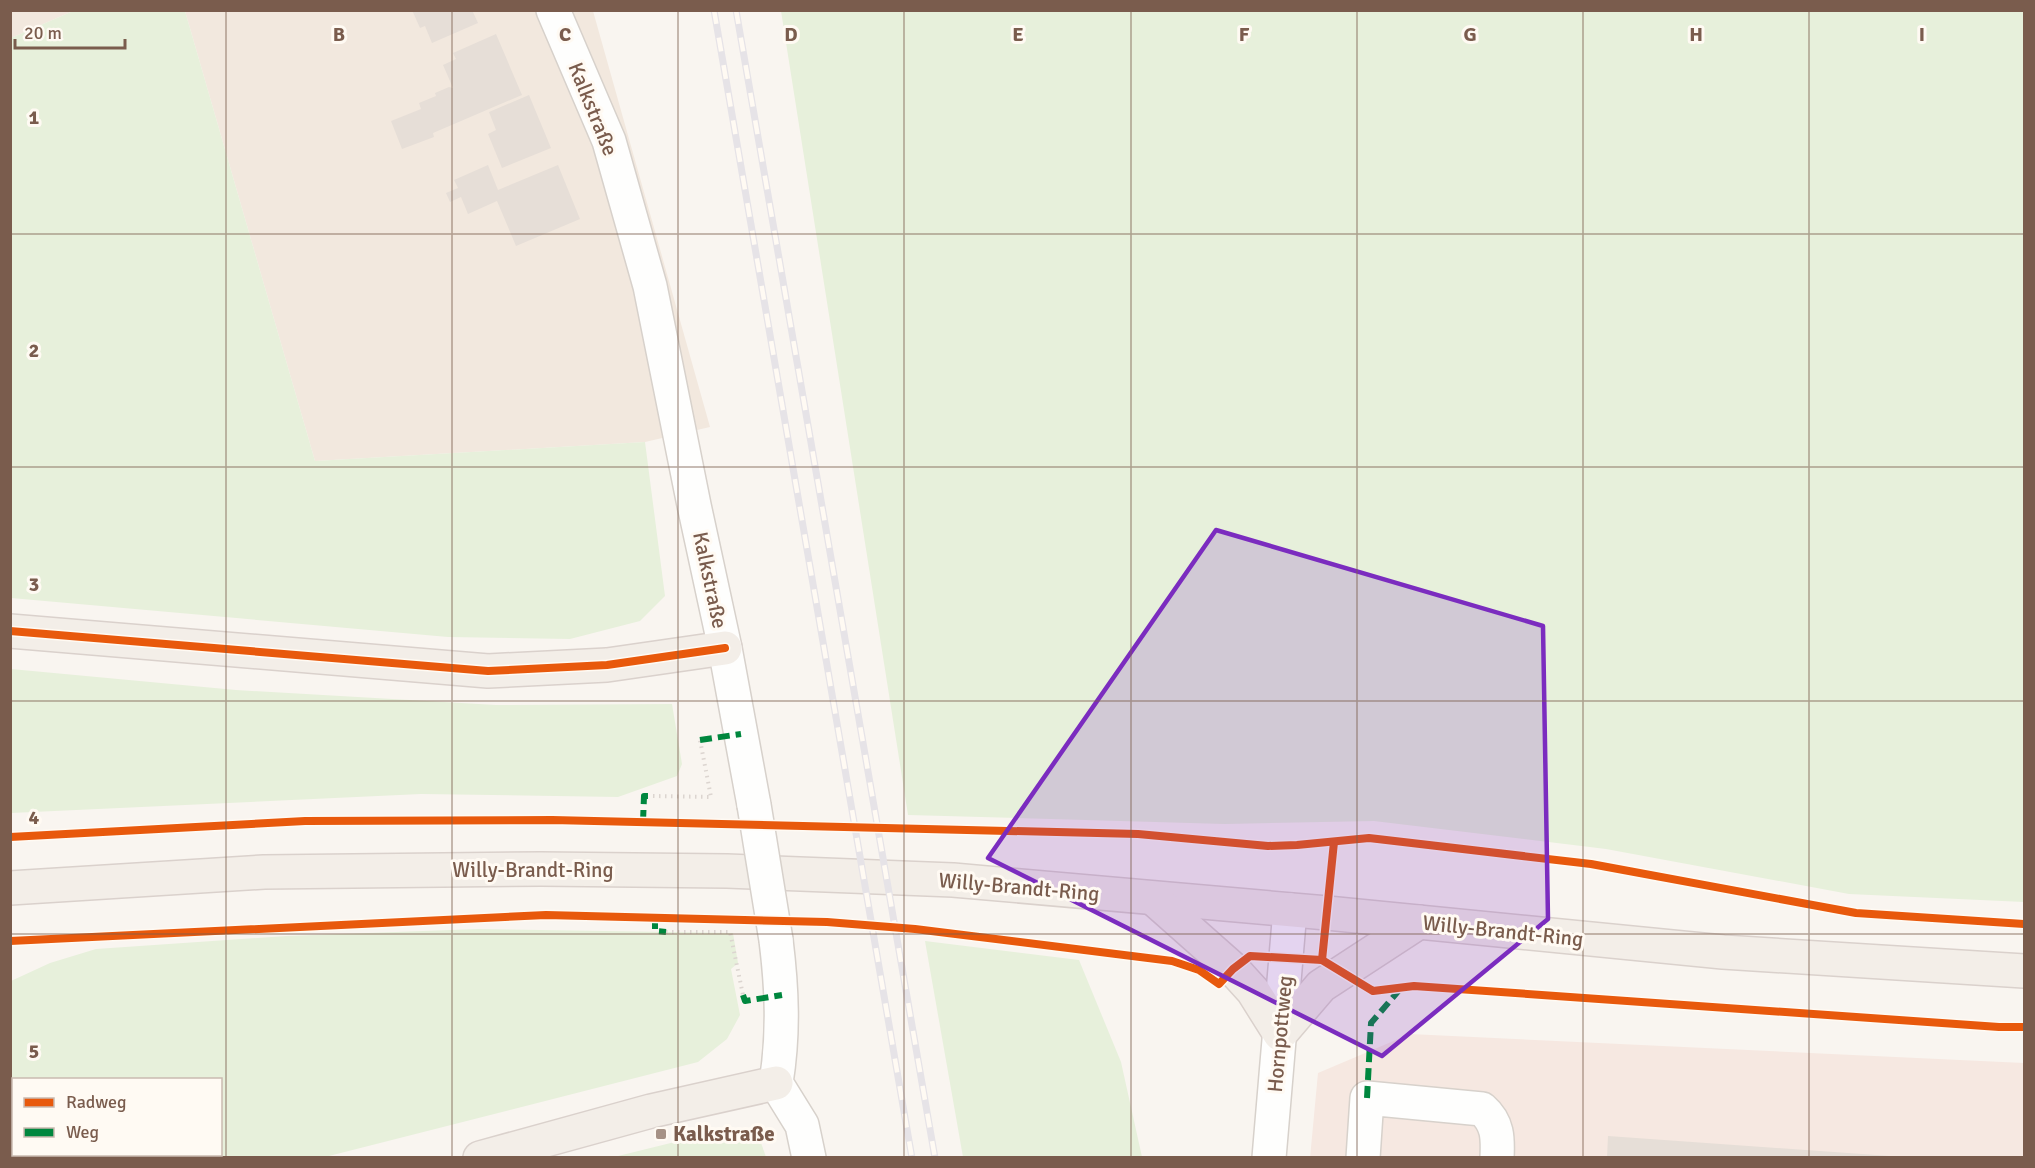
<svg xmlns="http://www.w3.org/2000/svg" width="2035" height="1168" viewBox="0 0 2035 1168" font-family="Signika,sans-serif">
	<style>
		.residential { fill: #f2e8de }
		.commercial { fill: #f6e8e1 }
		.green { fill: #e7f0db; fill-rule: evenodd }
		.building { fill: #e6ded7 }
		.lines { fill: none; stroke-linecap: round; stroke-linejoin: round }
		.minor-casing { stroke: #d7d1cb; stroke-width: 36 }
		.major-casing { stroke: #dad1cc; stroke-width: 36 }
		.path { stroke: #dcd5d0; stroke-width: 4; stroke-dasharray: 1.5 4.5; stroke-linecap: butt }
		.minor { stroke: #fefefd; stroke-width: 33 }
		.major { stroke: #f3eee8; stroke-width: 33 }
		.rail-casing { stroke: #e6e3e7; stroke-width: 7 }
		.rail { stroke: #fffaf3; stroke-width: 4.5; stroke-dasharray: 14; stroke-linecap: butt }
		.minor-bridge-casing { stroke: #d7d1cb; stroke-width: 36; stroke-linecap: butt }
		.minor-bridge { stroke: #fefefd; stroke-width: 33 }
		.quiet { stroke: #00873e; stroke-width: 6; stroke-dasharray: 12 6; stroke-linecap: butt }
		.cycleway-casing { stroke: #fffaf3; stroke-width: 11 }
		.cycleway { stroke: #e8590c; stroke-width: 8 }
		.marked { fill: #7b2cbf; fill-opacity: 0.2; stroke: #7b2cbf; stroke-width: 4.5; stroke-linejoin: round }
		.grid { fill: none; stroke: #7a5c4d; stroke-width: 1.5; stroke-opacity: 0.55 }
		.poi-dot { fill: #a69286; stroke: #fffaf3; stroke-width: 2 }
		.labels { text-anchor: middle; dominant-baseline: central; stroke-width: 6; stroke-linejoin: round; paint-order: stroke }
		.street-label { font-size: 21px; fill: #7a5c4d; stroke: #fffaf3 }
		.poi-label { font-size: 21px; font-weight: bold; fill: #7a5c4d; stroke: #fffaf3; text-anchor: start }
		.grid-label { font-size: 20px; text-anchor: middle; font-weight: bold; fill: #7a5c4d; stroke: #fffaf3; stroke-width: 6; stroke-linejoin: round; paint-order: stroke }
	</style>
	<rect width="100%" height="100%" fill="#f9f5f0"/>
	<g class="residential">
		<path d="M11 11H73L11 38Z"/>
		<path d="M185 11H593L710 427 645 442 315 461Z"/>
	</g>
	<path class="commercial" d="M1410 1034 2024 1063V1157L1310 1158 1318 1073Z"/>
	<g class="green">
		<path d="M73 11H185L315 461 645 442 665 596 640 621 570 639 448 637 11 598V38Z"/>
		<path d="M781 11H2024V902L1849 894 1606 849 1374 821 1225 824 908 815Z"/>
		<path d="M11 669 236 690 496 705 672 704 682 764 677 776 618 797 421 794 11 813Z"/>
		<path d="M478 929 733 933 738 963 731 969 740 1015 727 1039 698 1062 325 1157H11V981L50 963 96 949 286 936ZM14 1080H220V1154H14Z"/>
		<path d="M925 941 1079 960 1121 1062 1142 1157H963Z"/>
		<path d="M727 1135 760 1140 766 1157H614L695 1137Z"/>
	</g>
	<g class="building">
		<path d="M412 10H472L478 23 432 43 425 26 420 28Z"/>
		<path d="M496 34 522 95 433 133 434 137 402 149 391 121 421 109 419 103 436 96 435 93 449 87 453 88 443 65 456 59 453 53Z"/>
		<path d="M529 95 551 148 502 168 488 134 496 130 489 112Z"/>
		<path d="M488 165 498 190 558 165 580 219 516 246 497 201 468 214 461 197 450 202 446 193 458 188 454 180Z"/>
		<path d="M1608 1136 1890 1156 1889 1158H1607Z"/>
	</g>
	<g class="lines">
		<defs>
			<g id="minor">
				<path d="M553 10 609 141 650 286 694 505 725 648 754 805"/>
				<path d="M776 940C782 989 784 1033 776 1083L802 1125 809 1158"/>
				<path d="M1269 1158 1290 910"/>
				<path d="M1363 1158 1367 1098 1482 1109C1498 1123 1498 1138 1497 1158"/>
			</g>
			<g id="major">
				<path d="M10 631 488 671 607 665 725 648"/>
				<path d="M10 888 264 872 541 869 727 871 953 880 1327 913 1723 952 2024 971"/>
				<path d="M1154 899 1233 969 1253 991 1280 1034 1321 986 1419 922"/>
				<path d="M480 1158 651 1111 776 1083"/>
			</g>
		</defs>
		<use href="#minor" class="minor-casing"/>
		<use href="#major" class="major-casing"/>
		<g class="path">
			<path d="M653 796 711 797 700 740"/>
			<path d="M666 932H730L743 995"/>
		</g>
		<use href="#minor" class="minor"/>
		<use href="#major" class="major"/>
		<defs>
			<g id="rail">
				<path d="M714 10 912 1158"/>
				<path d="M736 10 935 1158"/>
			</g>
		</defs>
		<use href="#rail" class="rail-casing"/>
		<use href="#rail" class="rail"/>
		<defs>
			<path id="minor-bridge" d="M754 805 776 940"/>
		</defs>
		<use href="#minor-bridge" class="minor-bridge-casing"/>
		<use href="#minor-bridge" class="minor-bridge"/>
		<g class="quiet">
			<path d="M700 740 741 734"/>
			<path d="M643 822 644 796H653"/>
			<path d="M655 917V931L666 932"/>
			<path d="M743 995 745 1001 782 995"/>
			<path d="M1367 1098 1371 1023 1401 988"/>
		</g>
		<defs>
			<g id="cycleway">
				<path d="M10 631 488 671 607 665 725 648"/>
				<path d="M10 837 305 821 552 820 1138 834 1268 846 1297 845 1369 838 1591 864 1856 913 2024 924"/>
				<path d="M10 941 546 915 827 922 915 929 1172 961 1199 970 1219 984 1233 969 1250 956 1322 960 1373 991 1414 986 1999 1027H2024"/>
				<path d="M1322 960 1334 842"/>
			</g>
		</defs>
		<use href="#cycleway" class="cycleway-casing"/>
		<use href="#cycleway" class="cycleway"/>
	</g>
	<path class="marked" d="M1216 530 1543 626 1548 919 1382 1056 988 858Z"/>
	<path class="grid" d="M226 10V1158M452 10V1158M678 10V1158M904 10V1158M1131 10V1158M1357 10V1158M1583 10V1158M1809 10V1158M10 234H2024M10 467H2024M10 701H2024M10 934H2024"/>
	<rect class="poi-dot" x="655" y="1128" width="12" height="12" rx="3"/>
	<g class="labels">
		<g class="street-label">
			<text transform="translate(593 109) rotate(68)">Kalkstraße</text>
			<text transform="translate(710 580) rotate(78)">Kalkstraße</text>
			<text x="533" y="870">Willy-Brandt-Ring</text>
			<text transform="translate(1019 887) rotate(5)">Willy-Brandt-Ring</text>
			<text transform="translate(1503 931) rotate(6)">Willy-Brandt-Ring</text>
			<text transform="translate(1280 1034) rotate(-85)">Hornpottweg</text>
		</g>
		<g class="poi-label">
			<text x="673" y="1134">Kalkstraße</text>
		</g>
	</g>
	<g class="grid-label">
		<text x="339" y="41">B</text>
		<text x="565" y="41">C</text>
		<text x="791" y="41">D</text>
		<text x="1018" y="41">E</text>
		<text x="1244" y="41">F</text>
		<text x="1470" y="41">G</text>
		<text x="1696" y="41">H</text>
		<text x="1922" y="41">I</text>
		<text x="34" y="124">1</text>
		<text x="34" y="357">2</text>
		<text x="34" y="591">3</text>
		<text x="34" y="824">4</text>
		<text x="34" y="1058">5</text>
	</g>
	<rect width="2035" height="1168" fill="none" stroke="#7a5c4d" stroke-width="24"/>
	<rect x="12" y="1078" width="210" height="78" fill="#fffaf3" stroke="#cabbb1" stroke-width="1.5"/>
	<rect x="24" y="1098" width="30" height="9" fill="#e8590c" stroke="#cabbb1" stroke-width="1.5"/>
	<text x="66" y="1108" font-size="18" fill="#7a5c4d">Radweg</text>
	<rect x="24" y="1128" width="30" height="9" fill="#00873e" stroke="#cabbb1" stroke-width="1.5"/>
	<text x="66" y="1138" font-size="18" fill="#7a5c4d">Weg</text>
	<path d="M15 39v9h110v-9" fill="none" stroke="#7a5c4d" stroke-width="3"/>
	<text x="24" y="39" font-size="18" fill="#7a5c4d" stroke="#fffaf3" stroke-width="4.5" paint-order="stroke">20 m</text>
</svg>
